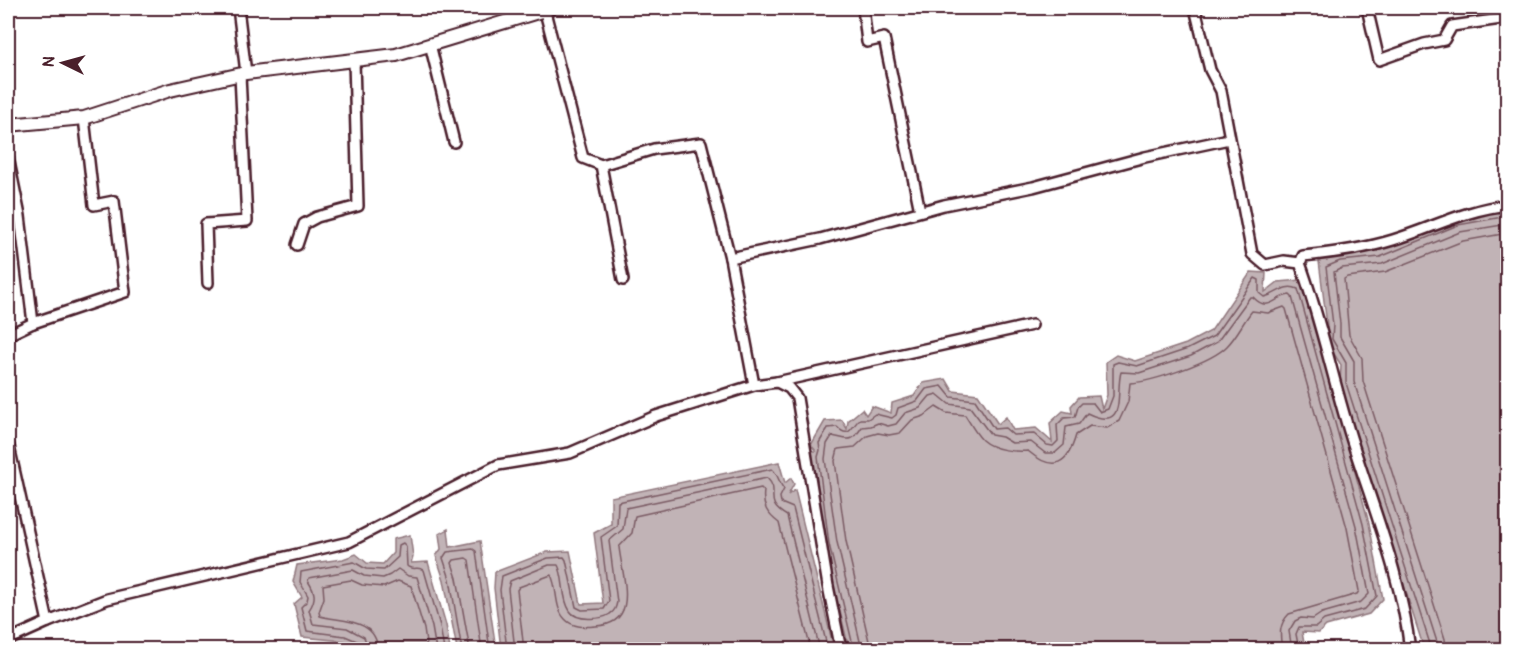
<svg xmlns="http://www.w3.org/2000/svg" width="1515" height="657" viewBox="0 0 1515 657" font-family="Pangolin,sans-serif">
	<style>
		.water { fill: #c1b3b6; stroke: #91787e; stroke-width: 1.5 }
		.lines { fill: none; stroke-linecap: round; stroke-linejoin: round }
		.shore { stroke: #7a5a63; stroke-width: 1.5 }
		.minor-casing { stroke: #4a1f2b; stroke-width: 14 }
		.tertiary-casing { stroke: #4a1f2b; stroke-width: 16 }
		.minor { stroke: #fff; stroke-width: 9 }
		.tertiary { stroke: #fff; stroke-width: 12 }
	</style>
	<rect width="100%" height="100%" fill="#fff"/>
	<filter id="ink" filterUnits="userSpaceOnUse"><feTurbulence type="fractalNoise" baseFrequency=".0167" numOctaves="2"/><feDisplacementMap in="SourceGraphic" scale="12" xChannelSelector="R" yChannelSelector="G"/><feConvolveMatrix kernelMatrix="1 2 1 2 8 2 1 2 1" color-interpolation-filters="sRGB"/></filter>
	<g filter="url(#ink)">
		<g class="water">
			<path d="M1507 210 1508 562 1506 572 1508 574 1507 649H1424L1340 384 1341 365 1326 341 1327 325 1319 261 1339 255 1378 251 1456 219Z"/>
			<path d="M1251 272 1266 273 1265 292 1278 282 1302 280 1369 523 1383 599 1369 614 1326 626 1319 633 1302 632 1305 649H849L824 545 811 451H816L811 445 825 421 842 420 847 429 848 421 862 409 866 415 872 406 891 413 892 403 914 396 923 383 946 379 953 391 978 394 998 424 1006 417 1013 430 1036 428 1052 442 1050 423 1063 411 1072 413 1071 406 1079 397 1099 396 1102 409 1107 395 1106 362 1116 355 1135 361 1186 344 1211 331Z"/>
			<path d="M779 462 785 483 791 478 794 484 788 495 795 490 834 649H501L494 588 495 572 547 552 570 551 581 604 603 603 594 533 611 524V497Z"/>
			<path d="M448 529 450 547 480 541 496 649H457L444 580 436 556 441 549 439 534Z"/>
			<path d="M410 535 413 556 411 563 428 562 446 625 450 649H358L344 641 302 637 294 604 302 597 293 582 297 565 343 559 356 554 367 563 383 564 393 553V539Z"/>
		</g>
		<g class="lines">
			<g class="shore">
				<path d="M361 650 359 642 345 636 307 631 301 607 307 601 308 596 300 582 301 572 354 562 366 569 384 570 398 557 399 545 403 543 406 546 407 566C412 571 419 566 424 570L440 626 444 650"/>
				<path d="M369 650 364 637 347 628 313 624 309 610C317 598 315 592 308 581L309 578 353 570 364 576 383 578 390 575 398 569 408 576 417 577 432 627 436 650"/>
				<path d="M378 650C376 618 342 622 320 616L319 612 324 598 323 585 351 580 362 585 384 587 398 581 411 586 424 629 427 650"/>
				<path d="M462 650 450 579 443 558 447 552 473 549 476 551 490 650"/>
				<path d="M470 650 457 578 452 563 454 560 466 558 469 560 482 650"/>
				<path d="M507 650 500 590 502 576 548 558 564 557 566 560 576 607 582 610 604 609 609 601 601 537 617 526 618 502 772 469C778 473 779 484 784 489L780 497 781 503 793 508 828 650"/>
				<path d="M515 650 508 589 510 581 549 565H558C565 578 561 598 570 611 576 621 601 620 610 614 615 611 616 607 617 602L609 541 623 529 626 508 767 478C782 493 761 501 787 516L820 650"/>
				<path d="M524 650 517 590 519 587 551 575C558 588 554 608 565 619 573 628 585 627 596 626 641 624 622 576 619 547L632 533 635 516 761 488 764 491C762 506 767 514 779 523L811 650"/>
				<path d="M854 650 829 544 818 457 820 450 819 443 828 428 837 427C850 440 851 426 860 419H868L875 414 892 418 896 415 898 408 917 401 926 389 942 386 951 397 975 400 994 429 1005 428 1013 435 1034 434 1047 445 1053 446 1058 441 1057 425 1064 418 1075 417 1078 407 1082 403H1093L1100 412 1108 409 1113 396V364L1118 362 1137 366 1188 349 1214 336 1255 278 1259 280V293L1264 297C1277 295 1284 283 1298 289L1363 524 1377 596 1365 609 1324 620 1316 627H1299L1296 634 1299 650"/>
				<path d="M862 650 837 542 825 459 827 444 832 436C849 439 851 444 862 427L871 426 878 423 888 426 896 424 905 413 920 408 930 396 937 394 949 404 970 407 991 435 1002 437 1012 443 1031 442 1045 453H1055L1064 445 1066 427 1079 424 1087 413C1128 433 1115 393 1121 372L1139 373 1191 356 1217 342 1250 297H1253C1269 314 1274 296 1290 295L1292 297 1356 526 1369 594 1361 602 1322 613 1313 619 1301 618 1295 621 1289 631 1292 650"/>
				<path d="M871 650 846 541 835 461 838 449 855 447 867 436 878 433 889 435 900 433 912 420 924 416 936 407 946 413 965 415C970 423 975 433 982 440 993 450 1014 452 1028 451 1054 473 1068 464 1076 435L1090 426 1107 428 1119 421 1128 402 1130 383C1152 382 1212 362 1227 346 1237 336 1243 322 1252 311L1268 313 1284 307 1286 309 1347 528 1359 591 1357 594 1289 614C1278 625 1280 635 1282 650"/>
				<path d="M1430 650V644L1346 383V363L1332 339 1333 325 1326 267 1340 261 1380 257 1458 225 1508 216"/>
				<path d="M1437 650V642L1354 382V361L1340 337V324L1334 272 1342 268 1382 264 1460 232 1508 224"/>
				<path d="M1446 650 1445 639 1363 381 1362 358 1349 335 1344 279 1347 277 1385 272 1463 241 1508 233"/>
			</g>
			<defs>
				<g id="minor">
					<path d="M238 8 246 73"/>
					<path d="M544 8 583 158 601 165 623 280"/>
					<path d="M863 8 867 42 884 38 920 211"/>
					<path d="M1195 8 1210 70 1221 91 1252 254 1265 265 1284 261 1300 263C1322 323 1334 386 1354 447 1375 513 1402 580 1410 650"/>
					<path d="M1367 8 1379 60 1424 44 1444 40 1452 26 1508 18"/>
					<path d="M430 44 454 142"/>
					<path d="M8 157 20 216 33 323 8 335"/>
					<path d="M601 165 654 149 701 143 730 258 754 385"/>
					<path d="M297 245 304 224 317 217 358 206 354 60"/>
					<path d="M730 258 820 239 944 205 1033 187 1145 157 1229 139"/>
					<path d="M1300 263 1303 256C1334 253 1364 249 1393 240 1432 228 1467 209 1508 205"/>
					<path d="M208 283 206 224 247 221 240 75"/>
					<path d="M33 323 125 292 114 201 94 205 84 118"/>
					<path d="M777 382 1032 325"/>
					<path d="M8 442 48 622"/>
					<path d="M8 640 48 622 107 599 349 542 498 465 570 453 656 416 754 385 777 382 789 388 797 398 828 586 841 650"/>
				</g>
				<path id="tertiary" d="M8 125 84 118 170 90 246 73 396 55 551 8"/>
			</defs>
			<use href="#minor" class="minor-casing"/>
			<use href="#tertiary" class="tertiary-casing"/>
			<use href="#minor" class="minor"/>
			<use href="#tertiary" class="tertiary"/>
		</g>
	</g>
	<rect width="1515" height="657" fill="none" stroke="#fff" stroke-width="30"/>
	<rect x="15" y="15" width="1485" height="627" fill="none" stroke="#4a1f2b" stroke-width="2" filter="url(#ink)"/>
	<g transform="translate(63 63) rotate(275)" stroke="#ffffff" stroke-width="4.5" paint-order="stroke">
	<path d="M0-4.5L10 22L0 15L-10 22Z" fill="#4a1f2b"/>
	<text y="-9" font-size="16" font-weight="bold" text-anchor="middle" fill="#4a1f2b">N</text>
	</g>
</svg>
